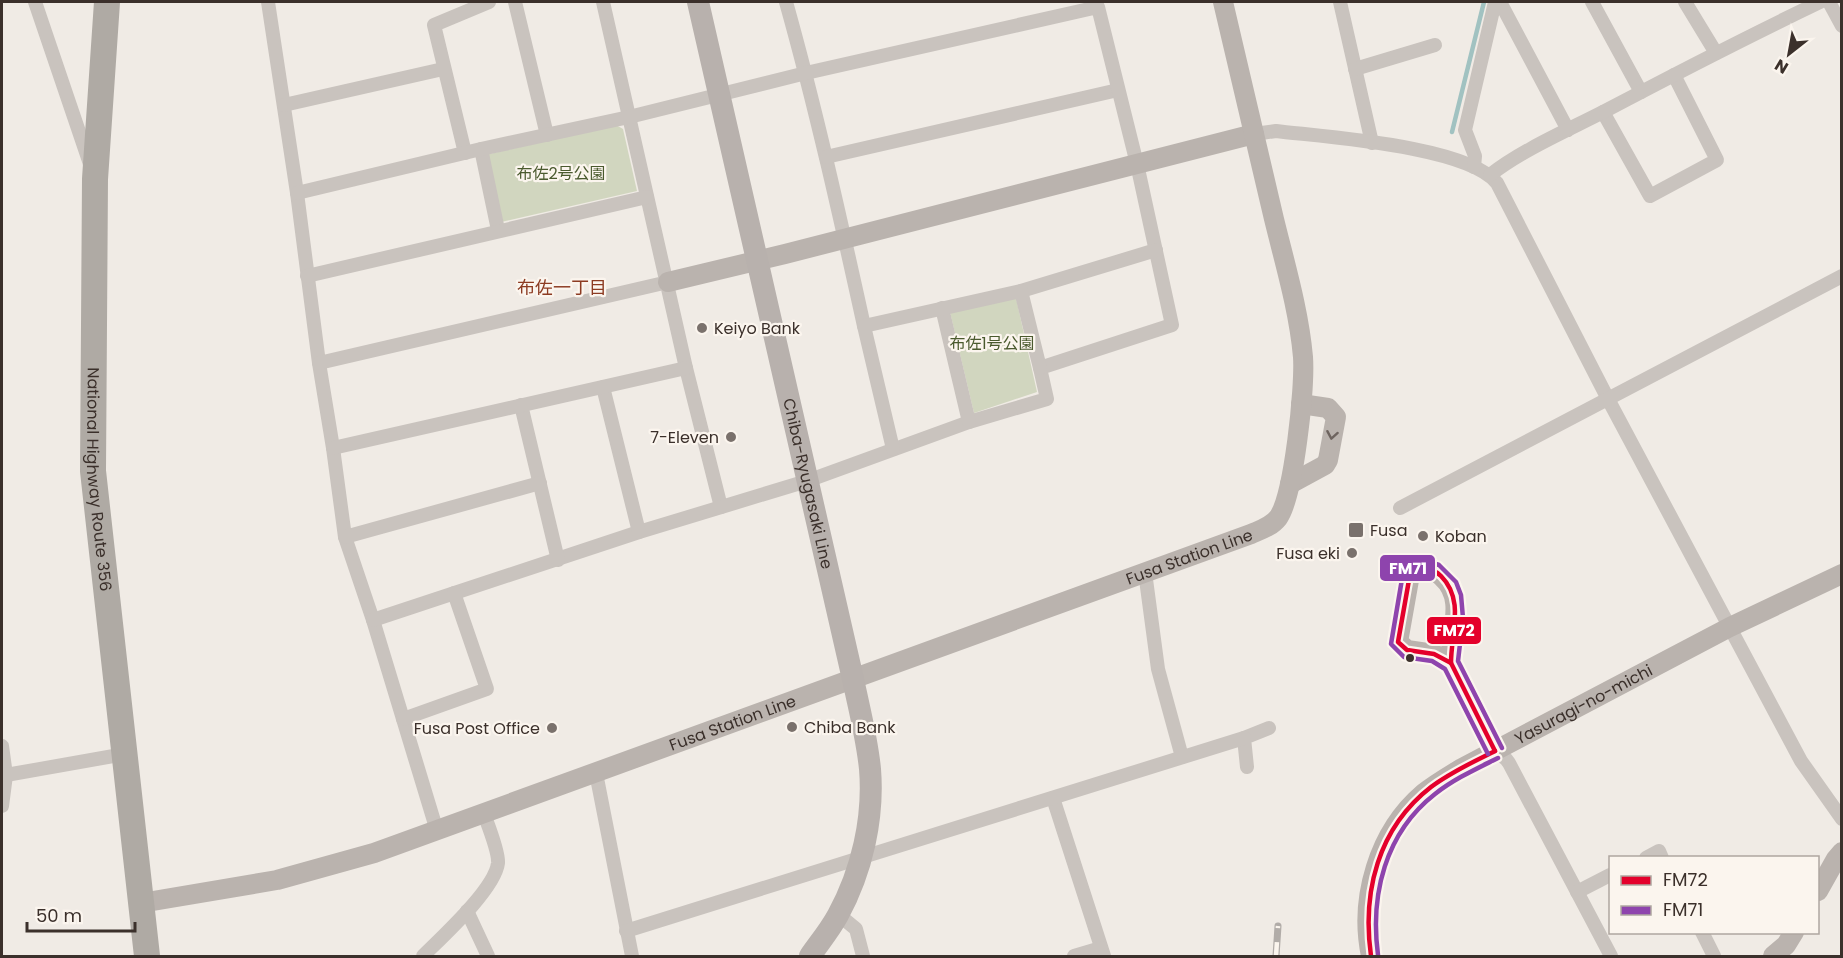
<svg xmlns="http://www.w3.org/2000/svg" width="1843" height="958" viewBox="0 0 1843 958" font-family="Poppins,'Noto Sans JP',sans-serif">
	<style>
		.green { fill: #d1d6bf }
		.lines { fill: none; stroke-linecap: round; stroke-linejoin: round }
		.stream { stroke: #a1c2c1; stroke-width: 4.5 }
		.street { stroke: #c9c3be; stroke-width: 14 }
		.secondary { stroke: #bab3ae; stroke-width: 20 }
		.primary { stroke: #b8b1ad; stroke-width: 22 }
		.highway { stroke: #afaaa4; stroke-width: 26 }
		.rail-casing { stroke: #b1aca8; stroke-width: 7 }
		.rail { stroke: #fbf5ee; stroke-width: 4.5; stroke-dasharray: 14; stroke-linecap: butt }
		.bus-1-casing { stroke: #fbf5ee; stroke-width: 9 }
		.bus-2-casing { stroke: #fbf5ee; stroke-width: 9 }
		.bus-1 { stroke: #e4002b; stroke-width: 4.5 }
		.bus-2 { stroke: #8e44ad; stroke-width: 4.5 }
		.oneway { stroke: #6e645f }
		.poi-dot { fill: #7a716c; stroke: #fbf5ee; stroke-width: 2 }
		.bus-dot { fill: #3b302b; stroke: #fbf5ee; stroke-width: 2 }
		.labels { text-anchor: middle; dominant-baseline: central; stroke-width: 4.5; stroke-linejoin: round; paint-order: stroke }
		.park-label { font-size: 16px; fill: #4a5a2e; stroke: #fbf5ee }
		.poi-label { font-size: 16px; fill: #3b302b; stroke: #fbf5ee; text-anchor: start }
		.street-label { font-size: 16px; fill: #3b302b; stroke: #fbf5ee }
		.neighbourhood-label { font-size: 18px; fill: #8c3b22; stroke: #fbf5ee }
		.line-badge { stroke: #fbf5ee; stroke-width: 2 }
		.badge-label { font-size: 16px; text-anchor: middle; font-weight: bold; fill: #fff }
	</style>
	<rect width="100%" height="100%" fill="#f0ebe5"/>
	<g class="green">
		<path d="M616 125 623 129 637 191 501 222 485 155Z"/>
		<path d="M1016 298 1037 392 974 413 950 312Z"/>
	</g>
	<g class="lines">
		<path class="stream" d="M1452 132 1484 2"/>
		<g class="street">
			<path d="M35 2 90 164"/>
			<path d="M268 2 297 193 319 363 333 448 345 537 373 620 437 831"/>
			<path d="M515 2 547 135"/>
			<path d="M603 2 686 368 721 507"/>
			<path d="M786 2C816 109 840 217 864 326"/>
			<path d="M1340 2 1372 143"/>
			<path d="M1500 2 1568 130"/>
			<path d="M1592 2 1641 92"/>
			<path d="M1685 2 1716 53"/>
			<path d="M1829 2 1842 26"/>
			<path d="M1355 69 1435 45"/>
			<path d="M284 105 443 69"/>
			<path d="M1603 112 1650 196 1717 160 1674 75"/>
			<path d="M1254 134 1276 131C1325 137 1467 146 1497 183L1608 399 1801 761 1842 819"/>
			<path d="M481 149 498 230"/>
			<path d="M465 153 434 25 489 2"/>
			<path d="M826 157 1118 90"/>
			<path d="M1474 167 1475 156 1465 130 1495 2"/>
			<path d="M1490 175C1522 150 1566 131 1603 112 1675 74 1747 37 1820 2"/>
			<path d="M297 193 481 149 629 117 806 73 1098 7 1137 164 1172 325 1040 368 1047 399 969 422 807 481 639 532 373 620"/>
			<path d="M307 276 647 197"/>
			<path d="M1021 291 1156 250"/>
			<path d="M942 308 969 422"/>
			<path d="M319 363 668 282"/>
			<path d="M603 387 639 532"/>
			<path d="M521 405 558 560"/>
			<path d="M333 448 686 368"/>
			<path d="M893 449 864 326 1021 291 1040 368"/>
			<path d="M1400 508 1842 276"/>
			<path d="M345 537 540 483"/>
			<path d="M1145 572 1158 669 1182 757"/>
			<path d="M403 719 487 689 454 593"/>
			<path d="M2 746 6 775 2 806"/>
			<path d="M1495 751 1506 759 1509 763 1611 956"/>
			<path d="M1247 767 1244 738 1269 728"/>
			<path d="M596 773 632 956"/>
			<path d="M6 775 125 754"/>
			<path d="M1053 798 1104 956"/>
			<path d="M1646 858 1659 851 1662 858"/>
			<path d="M1577 892 1610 875"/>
			<path d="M467 911 488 956"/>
			<path d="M839 915 856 929 863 956"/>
			<path d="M626 931 1244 738"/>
			<path d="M1702 932 1714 956"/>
			<path d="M423 956C442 937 495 889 498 863 499 852 488 825 484 814"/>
			<path d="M1074 956 1101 948"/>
		</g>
		<g class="secondary">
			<path d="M668 282 785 254 1254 134"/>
			<path d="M1290 484 1325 465 1328 460 1336 417 1328 408 1301 404"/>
			<path d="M1451 663 1434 654 1407 650 1398 642 1409 580C1412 573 1417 567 1426 568 1433 569 1438 573 1442 577 1468 600 1448 635 1451 663L1495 751"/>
			<path d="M1818 891 1836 859 1842 852"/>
			<path id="s1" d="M141 903 277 880 374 853 1251 534C1260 530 1271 527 1278 518 1294 496 1305 387 1303 357 1299 311 1285 264 1274 219 1257 147 1240 74 1223 2"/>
			<path id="s2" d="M1371 956C1359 899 1378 832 1424 793 1435 784 1449 776 1462 768L1730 627 1842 574"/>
			<path d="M1773 956 1786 945 1794 932"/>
		</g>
		<path class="primary" id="s3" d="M698 2 853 679C859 708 867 738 870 769 874 818 862 871 838 915 830 930 819 943 810 956"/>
		<path class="highway" id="s4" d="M107 2 95 179 93 471 147 956"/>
		<defs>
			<path id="rail" d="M1276 956 1278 926"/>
		</defs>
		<use href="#rail" class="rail-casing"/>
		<use href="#rail" class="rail"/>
		<defs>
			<g id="bus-1">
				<path d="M1420 568C1429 568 1435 570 1441 576 1465 600 1451 633 1451 663L1434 654 1407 650 1398 642 1409 580 1413 573Z"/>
				<path d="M1451 663 1495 751"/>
				<path d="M1371 956C1362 892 1378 828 1431 787 1451 772 1473 762 1495 751"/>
			</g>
			<g id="bus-2">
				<path d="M1488 754 1445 669 1432 661 1404 657 1391 644 1402 579 1405 571 1411 565 1419 561H1427L1439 565 1456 582 1461 595 1463 618 1458 661 1502 748"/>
				<path d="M1378 955C1370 895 1385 833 1435 794 1454 779 1476 769 1498 758"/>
			</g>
		</defs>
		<use href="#bus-1" class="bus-1-casing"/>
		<use href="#bus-2" class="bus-2-casing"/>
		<use href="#bus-1" class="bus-1"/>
		<use href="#bus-2" class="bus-2"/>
	</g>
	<defs><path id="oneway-chevron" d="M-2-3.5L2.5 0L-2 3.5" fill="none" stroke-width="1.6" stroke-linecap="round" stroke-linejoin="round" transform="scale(1.5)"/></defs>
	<use class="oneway" href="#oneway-chevron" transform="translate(1332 435) rotate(100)"/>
	<g class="poi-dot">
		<circle cx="702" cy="328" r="6"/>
		<circle cx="731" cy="437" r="6"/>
		<rect x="1348" y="522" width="16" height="16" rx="3"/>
		<circle cx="1423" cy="536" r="6"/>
		<circle cx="1352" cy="553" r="6"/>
		<circle cx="792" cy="727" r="6"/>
		<circle cx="552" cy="728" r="6"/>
	</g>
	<circle class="bus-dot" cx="1410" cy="658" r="5"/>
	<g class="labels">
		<g class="park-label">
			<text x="561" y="173">布佐2号公園</text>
			<text x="992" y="343">布佐1号公園</text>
		</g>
		<g class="poi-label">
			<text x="714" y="328">Keiyo Bank</text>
			<text x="719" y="437" text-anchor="end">7-Eleven</text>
			<text x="1370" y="530">Fusa</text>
			<text x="1435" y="536">Koban</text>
			<text x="1340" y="553" text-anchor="end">Fusa eki</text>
			<text x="804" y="727">Chiba Bank</text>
			<text x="540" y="728" text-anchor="end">Fusa Post Office</text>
		</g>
		<g class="street-label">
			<text stroke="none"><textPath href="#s4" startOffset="478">National Highway Route 356</textPath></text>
			<text stroke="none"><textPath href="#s3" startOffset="494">Chiba-Ryugasaki Line</textPath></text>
			<text stroke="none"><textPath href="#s1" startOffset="1106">Fusa Station Line</textPath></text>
			<text stroke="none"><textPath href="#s2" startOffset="362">Yasuragi-no-michi</textPath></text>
			<text stroke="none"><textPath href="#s1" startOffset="620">Fusa Station Line</textPath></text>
		</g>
		<g class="neighbourhood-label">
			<text x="562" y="287">布佐一丁目</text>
		</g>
	</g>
	<g class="line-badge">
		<rect x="1379" y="554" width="57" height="28" rx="6" fill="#8e44ad"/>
		<rect x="1426" y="616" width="56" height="29" rx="6" fill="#e4002b"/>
	</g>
	<g class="badge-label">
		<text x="1408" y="574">FM71</text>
		<text x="1454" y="636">FM72</text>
	</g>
	<rect width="1843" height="958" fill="none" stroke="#3b302b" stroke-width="6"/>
	<rect x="1609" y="856" width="210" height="78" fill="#fbf5ee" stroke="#aea6a0" stroke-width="1.5"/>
	<rect x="1621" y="876" width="30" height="9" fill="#e4002b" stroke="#aea6a0" stroke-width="1.5"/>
	<text x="1663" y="886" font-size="18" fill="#3b302b">FM72</text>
	<rect x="1621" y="906" width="30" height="9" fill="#8e44ad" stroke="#aea6a0" stroke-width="1.5"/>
	<text x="1663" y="916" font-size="18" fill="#3b302b">FM71</text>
	<g transform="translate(1789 54) rotate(211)" stroke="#fbf5ee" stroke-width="4.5" paint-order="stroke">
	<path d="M0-4.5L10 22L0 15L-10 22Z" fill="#3b302b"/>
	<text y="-9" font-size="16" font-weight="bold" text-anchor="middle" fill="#3b302b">N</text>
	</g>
	<path d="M27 922v9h108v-9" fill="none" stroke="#3b302b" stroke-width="3"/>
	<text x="36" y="922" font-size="18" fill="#3b302b" stroke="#fbf5ee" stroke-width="4.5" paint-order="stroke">50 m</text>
</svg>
